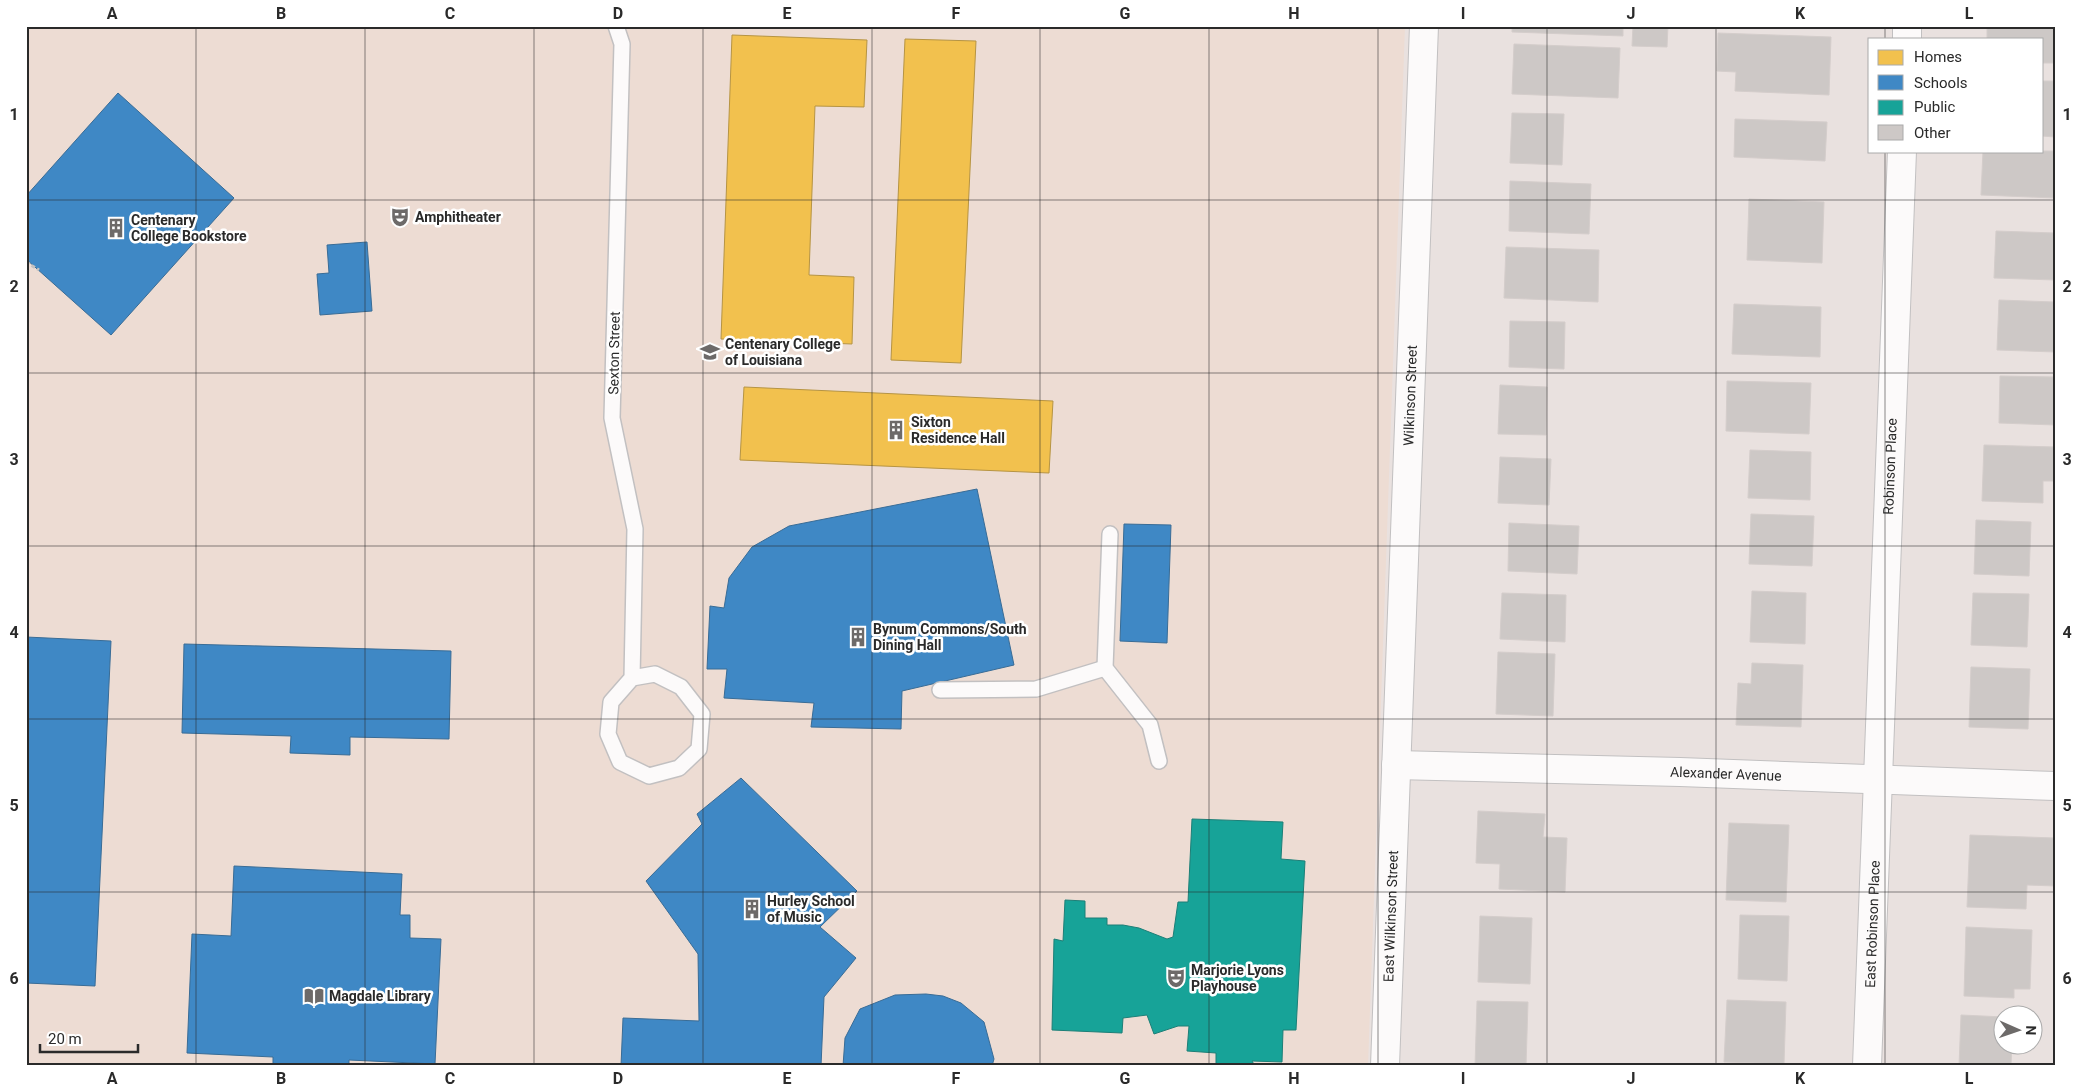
<svg xmlns="http://www.w3.org/2000/svg" width="2081" height="1092" viewBox="0 0 2081 1092" font-family="Roboto,sans-serif">
	<style>
		.education { fill: #eddcd3 }
		.homes { fill: #f2c14e; stroke: #b69443 }
		.schools { fill: #3f88c5; stroke: #396c96 }
		.public { fill: #17a398; stroke: #1d7f77 }
		.building { fill: #cdc8c6; stroke: #d4cdcb }
		.lines { fill: none; stroke-linecap: round; stroke-linejoin: round }
		.lane-casing { stroke: #c2c0c1; stroke-width: 18 }
		.street-casing { stroke: #c2c0c1; stroke-width: 30 }
		.path { stroke: #c3c2c2; stroke-width: 3; stroke-dasharray: 4 2.5; stroke-linecap: butt }
		.lane { stroke: #fcfafa; stroke-width: 15 }
		.street { stroke: #fcfafa; stroke-width: 28 }
		.grid { fill: none; stroke: #2a2a2a; stroke-width: 1; stroke-opacity: 0.55 }
		.labels { text-anchor: middle; dominant-baseline: central; stroke-width: 5; stroke-linejoin: round; paint-order: stroke }
		.poi-label { font-size: 14px; font-weight: bold; fill: #2a2a2a; stroke: #fff; text-anchor: start }
		.street-label { font-size: 14px; fill: #2a2a2a; stroke: #fff }
		.neatline { fill: none; stroke: #2a2a2a; stroke-width: 2 }
		.grid-label { font-size: 16px; text-anchor: middle; font-weight: bold; fill: #2a2a2a }
	</style>
	<rect width="100%" height="100%" fill="#e9e1df"/>
	<path class="education" d="M26 26H1405L1368 1066H26Z"/>
	<g class="homes">
		<path d="M732 35 867 40 864 107 815 106 809 275 854 277 852 344 721 339Z"/>
		<path d="M905 39 976 41 961 363 891 360Z"/>
		<path d="M744 387 1053 401 1049 473 740 460Z"/>
	</g>
	<g class="schools">
		<path d="M118 93 234 198 111 335 26 259V196Z"/>
		<path d="M367 242 372 311 320 315 317 274 329 273 327 245Z"/>
		<path d="M977 489 1014 665 902 691 901 729 811 727 814 703 724 698 727 669H707L710 606 724 608 729 578 752 547 789 526Z"/>
		<path d="M1124 524 1171 525 1167 643 1120 641Z"/>
		<path d="M26 637 111 641 95 986 26 983Z"/>
		<path d="M184 644 451 651 449 739 350 737V755L290 753 291 736 182 733Z"/>
		<path d="M741 778 857 891 820 927 856 958 824 997 821 1066H621L623 1018 699 1021 698 954 646 881 702 824 697 814Z"/>
		<path d="M234 866 402 874 400 915H410V938L441 939 435 1064 349 1060V1066H273V1057L187 1053 192 934 231 936Z"/>
		<path d="M926 994 943 996 961 1003 984 1022 994 1059 992 1066H843L845 1038 860 1009 895 995Z"/>
	</g>
	<path class="public" d="M1192 819 1283 822 1281 859 1305 861 1296 1030H1283L1282 1062 1252 1061 1255 1066H1216V1053L1187 1051 1189 1026H1178L1154 1034 1147 1015 1123 1018 1122 1033 1052 1030 1054 939 1063 941 1065 900 1085 901V918H1107V925H1123L1139 928 1167 939 1173 937 1178 902H1188Z"/>
	<g class="building">
		<path d="M1512 26H1623V36L1512 32Z"/>
		<path d="M1633 26H1668L1667 47 1632 46Z"/>
		<path d="M1987 26H2055V63H2042V39H1987Z"/>
		<path d="M1718 33 1831 37 1829 95 1735 91 1736 72 1717 71Z"/>
		<path d="M1514 44 1620 48 1618 98 1512 94Z"/>
		<path d="M2042 81H2055V137L2042 136Z"/>
		<path d="M1512 113 1564 114 1562 165 1510 163Z"/>
		<path d="M1735 119 1827 122 1825 161 1734 157Z"/>
		<path d="M1983 151H2055V198L1981 195Z"/>
		<path d="M1510 181 1591 184 1589 234 1509 231Z"/>
		<path d="M1749 199 1824 202 1822 263 1747 260Z"/>
		<path d="M1996 231 2055 233V280L1994 278Z"/>
		<path d="M1506 247 1599 250 1598 302 1504 298Z"/>
		<path d="M1999 300 2055 302V352L1997 350Z"/>
		<path d="M1734 304 1821 307 1820 357 1732 354Z"/>
		<path d="M1510 321 1565 322 1564 369 1509 367Z"/>
		<path d="M2000 376 2055 377V425L1999 423Z"/>
		<path d="M1727 381 1811 383 1809 434 1726 431Z"/>
		<path d="M1500 385 1547 387 1546 435 1498 434Z"/>
		<path d="M1984 445 2055 447V481H2043V503L1982 501Z"/>
		<path d="M1750 450 1811 452 1810 500 1748 498Z"/>
		<path d="M1500 457 1551 459 1549 505 1498 503Z"/>
		<path d="M1751 514 1814 516 1812 566 1749 564Z"/>
		<path d="M1976 520 2031 522 2029 576 1974 574Z"/>
		<path d="M1509 523 1579 526 1577 574 1508 571Z"/>
		<path d="M1752 591 1806 593 1805 644 1750 642Z"/>
		<path d="M1502 593 1566 595 1565 642 1500 639Z"/>
		<path d="M1973 593 2029 594 2027 647 1971 645Z"/>
		<path d="M1498 652 1555 654 1553 716 1496 714Z"/>
		<path d="M1752 663 1803 665 1801 727 1736 725 1738 683 1751 684Z"/>
		<path d="M1971 667 2030 669 2028 729 1969 727Z"/>
		<path d="M1478 811 1545 814 1543 837 1567 838 1565 892 1499 889 1500 864 1476 863Z"/>
		<path d="M1729 823 1789 825 1786 902 1726 900Z"/>
		<path d="M1970 835 2055 838V886L2027 885 2026 909 1967 907Z"/>
		<path d="M1740 915 1789 916 1787 981 1738 979Z"/>
		<path d="M1480 916 1532 918 1530 984 1478 982Z"/>
		<path d="M1966 927 2032 930 2030 989H2014V998L1964 996Z"/>
		<path d="M1727 1000 1786 1002 1784 1064 1724 1062Z"/>
		<path d="M1477 1001 1528 1002 1526 1066H1475Z"/>
		<path d="M1961 1015 2004 1017V1044H2012L2011 1064 2030 1066H1959Z"/>
	</g>
	<g class="lines">
		<defs>
			<g id="lane">
				<path d="M616 26 622 44 612 418 635 529 632 678 611 702 608 734 620 762 649 776 679 768 699 749 702 714 681 687 655 674 632 678"/>
				<path d="M1110 534 1105 668 1150 725 1159 761"/>
				<path d="M940 690 1036 689 1105 668"/>
			</g>
			<g id="street">
				<path d="M1907 39V26"/>
				<path id="s1" d="M1396 765 1680 772 2055 786"/>
				<path id="s2" d="M1385 1066 1424 26"/>
				<path id="s3" d="M1867 1066 1902 151"/>
			</g>
		</defs>
		<use href="#lane" class="lane-casing"/>
		<use href="#street" class="street-casing"/>
		<path class="path" d="M26 262 39 270"/>
		<use href="#lane" class="lane"/>
		<use href="#street" class="street"/>
	</g>
	<path class="grid" d="M196 26V1066M365 26V1066M534 26V1066M703 26V1066M872 26V1066M1040 26V1066M1209 26V1066M1378 26V1066M1547 26V1066M1716 26V1066M1885 26V39M1885 151V1066M26 200H2055M26 373H2055M26 546H2055M26 719H2055M26 892H2055"/>
	<defs>
		<symbol id="theatre-bare" viewBox="-9 -9 18 18"><path d="M-5-5.5Q0-4 5-5.5V0Q5 5 0 6Q-5 5-5 0ZM-3.3-2.5H-1v1.5H-3.3ZM1-2.5H3.3v1.5H1ZM-2.8 1Q0 5.5 2.8 1Z" fill="#6d6a69" stroke="#fff" stroke-width="2.5" paint-order="stroke"/></symbol>
		<symbol id="building-bare" viewBox="-9 -9 18 18"><path d="M-4-6H4V6H1V3H-1V6H-4ZM-2.5-4.3h1.7v1.8h-1.7ZM.8-4.3h1.7v1.8H.8ZM-2.5-1h1.7V.8h-1.7ZM.8-1h1.7V.8H.8Z" fill="#6d6a69" stroke="#fff" stroke-width="2.5" paint-order="stroke"/></symbol>
		<symbol id="university-bare" viewBox="-9 -9 18 18"><path d="M0-5L7-2L0 1L-7-2ZM-4 1L0 2.5L4 1V4Q0 6-4 4Z" fill="#6d6a69" stroke="#fff" stroke-width="2.5" paint-order="stroke"/></symbol>
		<symbol id="library-bare" viewBox="-9 -9 18 18"><path d="M-6-4Q-3-5.5-.7-3.5V5Q-3 3-6 4ZM6-4Q3-5.5 .7-3.5V5Q3 3 6 4Z" fill="#6d6a69" stroke="#fff" stroke-width="2.5" paint-order="stroke"/></symbol>
	</defs>
	<g fill-rule="evenodd">
		<use href="#theatre-bare" x="386" y="203" width="28" height="28"/>
		<use href="#building-bare" x="102" y="214" width="28" height="28"/>
		<use href="#university-bare" x="696" y="338" width="28" height="28"/>
		<use href="#building-bare" x="882" y="416" width="28" height="28"/>
		<use href="#building-bare" x="844" y="623" width="28" height="28"/>
		<use href="#building-bare" x="738" y="895" width="28" height="28"/>
		<use href="#theatre-bare" x="1162" y="964" width="28" height="28"/>
		<use href="#library-bare" x="300" y="982" width="28" height="28"/>
	</g>
	<g class="labels">
		<g class="poi-label">
			<text x="415" y="217">Amphitheater</text>
			<text x="131" y="220">Centenary<tspan x="131" dy="16">College Bookstore</tspan></text>
			<text x="725" y="344">Centenary College<tspan x="725" dy="16">of Louisiana</tspan></text>
			<text x="911" y="422">Sixton<tspan x="911" dy="16">Residence Hall</tspan></text>
			<text x="873" y="629">Bynum Commons/South<tspan x="873" dy="16">Dining Hall</tspan></text>
			<text x="767" y="901">Hurley School<tspan x="767" dy="16">of Music</tspan></text>
			<text x="1191" y="970">Marjorie Lyons<tspan x="1191" dy="16">Playhouse</tspan></text>
			<text x="329" y="996">Magdale Library</text>
		</g>
		<g class="street-label">
			<text transform="translate(614 353) rotate(-89)">Sexton Street</text>
			<text stroke="none"><textPath href="#s2" startOffset="671">Wilkinson Street</textPath></text>
			<text stroke="none"><textPath href="#s3" startOffset="600">Robinson Place</textPath></text>
			<text stroke="none"><textPath href="#s1" startOffset="330">Alexander Avenue</textPath></text>
			<text stroke="none"><textPath href="#s2" startOffset="150">East Wilkinson Street</textPath></text>
			<text stroke="none"><textPath href="#s3" startOffset="142">East Robinson Place</textPath></text>
		</g>
	</g>
	<rect width="2081" height="1092" fill="none" stroke="#ffffff" stroke-width="55"/>
	<rect x="1868" y="38" width="175" height="115" fill="#ffffff" stroke="#aaaaaa"/>
	<rect x="1878" y="50" width="25" height="15" fill="#f2c14e" stroke="#aaaaaa"/>
	<text x="1914" y="62" font-size="15" fill="#2a2a2a">Homes</text>
	<rect x="1878" y="75" width="25" height="15" fill="#3f88c5" stroke="#aaaaaa"/>
	<text x="1914" y="88" font-size="15" fill="#2a2a2a">Schools</text>
	<rect x="1878" y="100" width="25" height="15" fill="#17a398" stroke="#aaaaaa"/>
	<text x="1914" y="112" font-size="15" fill="#2a2a2a">Public</text>
	<rect x="1878" y="125" width="25" height="15" fill="#cdc8c6" stroke="#aaaaaa"/>
	<text x="1914" y="138" font-size="15" fill="#2a2a2a">Other</text>
	<g transform="translate(2018 1030) rotate(92)"><circle r="24" fill="#ffffff" stroke="#aaaaaa"/>
	<path d="M0-4L9 19L0 12L-9 19Z" fill="#6d6a69"/>
	<text y="-8" font-size="14" font-weight="bold" text-anchor="middle" fill="#2a2a2a">N</text>
	</g>
	<path d="M40 1044v8h98v-8" fill="none" stroke="#2a2a2a" stroke-width="2.5"/>
	<text x="48" y="1044" font-size="15" fill="#2a2a2a" stroke="#ffffff" stroke-width="4" paint-order="stroke">20 m</text>
	<rect x="28" y="28" width="2026" height="1036" class="neatline"/>
	<g class="grid-label">
		<text x="112" y="19">A</text>
		<text x="281" y="19">B</text>
		<text x="450" y="19">C</text>
		<text x="618" y="19">D</text>
		<text x="787" y="19">E</text>
		<text x="956" y="19">F</text>
		<text x="1125" y="19">G</text>
		<text x="1294" y="19">H</text>
		<text x="1463" y="19">I</text>
		<text x="1631" y="19">J</text>
		<text x="1800" y="19">K</text>
		<text x="1969" y="19">L</text>
		<text x="14" y="120">1</text>
		<text x="2067" y="120">1</text>
		<text x="14" y="292">2</text>
		<text x="2067" y="292">2</text>
		<text x="14" y="465">3</text>
		<text x="2067" y="465">3</text>
		<text x="14" y="638">4</text>
		<text x="2067" y="638">4</text>
		<text x="14" y="811">5</text>
		<text x="2067" y="811">5</text>
		<text x="14" y="984">6</text>
		<text x="2067" y="984">6</text>
		<text x="112" y="1084">A</text>
		<text x="281" y="1084">B</text>
		<text x="450" y="1084">C</text>
		<text x="618" y="1084">D</text>
		<text x="787" y="1084">E</text>
		<text x="956" y="1084">F</text>
		<text x="1125" y="1084">G</text>
		<text x="1294" y="1084">H</text>
		<text x="1463" y="1084">I</text>
		<text x="1631" y="1084">J</text>
		<text x="1800" y="1084">K</text>
		<text x="1969" y="1084">L</text>
	</g>
</svg>
